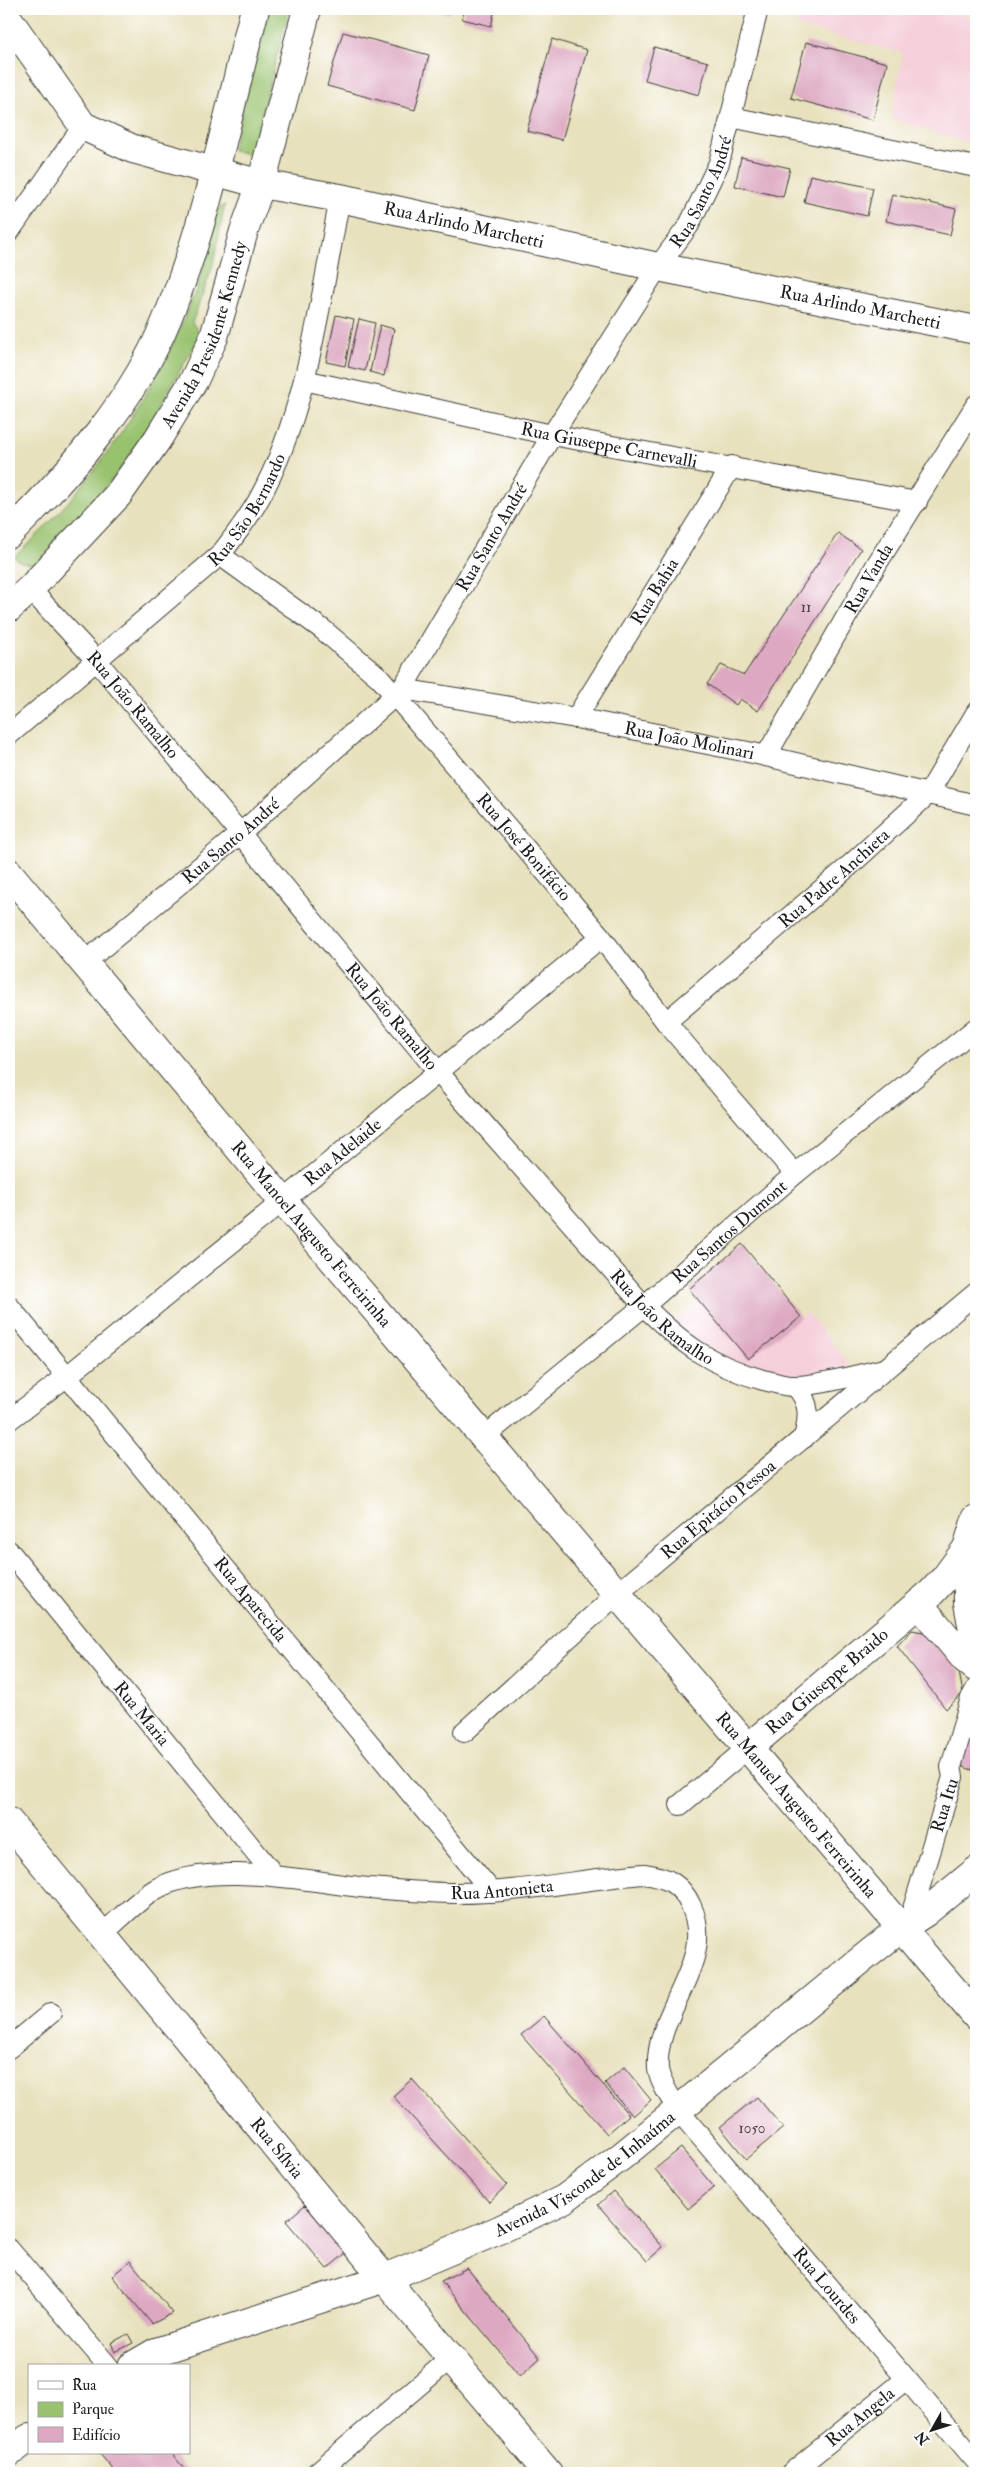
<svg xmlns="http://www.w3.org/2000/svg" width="985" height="2482" viewBox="0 0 985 2482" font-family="'IM FELL Double Pica',serif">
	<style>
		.built { fill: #f5cfda }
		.green { fill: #99c26e; stroke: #5a6f45 }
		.building { fill: #dda8c1 }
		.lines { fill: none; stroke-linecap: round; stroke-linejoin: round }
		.street-casing { stroke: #3b3a34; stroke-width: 22 }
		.secondary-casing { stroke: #3b3a34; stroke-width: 30 }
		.primary-casing { stroke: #3b3a34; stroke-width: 30 }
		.street { stroke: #fff; stroke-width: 20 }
		.secondary { stroke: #fff; stroke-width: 28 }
		.primary { stroke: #fff; stroke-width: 28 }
		.labels { text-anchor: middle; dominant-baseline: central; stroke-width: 4.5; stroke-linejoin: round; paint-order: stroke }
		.number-label { font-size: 15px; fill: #4c3f45 }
		.street-label { font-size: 18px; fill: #1c1c1c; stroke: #fff }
	</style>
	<rect width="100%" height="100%" fill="#fff"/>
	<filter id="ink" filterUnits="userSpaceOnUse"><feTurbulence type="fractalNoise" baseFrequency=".02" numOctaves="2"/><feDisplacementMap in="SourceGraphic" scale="10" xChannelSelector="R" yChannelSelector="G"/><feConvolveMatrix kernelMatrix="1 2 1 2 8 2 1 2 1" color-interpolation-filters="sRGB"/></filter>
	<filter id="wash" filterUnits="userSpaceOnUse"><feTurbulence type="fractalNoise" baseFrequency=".0096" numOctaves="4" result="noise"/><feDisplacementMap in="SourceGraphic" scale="20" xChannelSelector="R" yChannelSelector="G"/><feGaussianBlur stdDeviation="1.12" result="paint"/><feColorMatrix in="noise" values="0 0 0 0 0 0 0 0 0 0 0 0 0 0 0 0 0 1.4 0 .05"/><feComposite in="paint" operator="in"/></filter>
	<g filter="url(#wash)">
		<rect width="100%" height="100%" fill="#e8e1bd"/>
		<g class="built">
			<path d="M802 9H938L976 18V145L891 119 903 53 797 26Z"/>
			<path d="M699 1301 748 1359 807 1312 851 1366 802 1378 751 1374 672 1324Z"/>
		</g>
		<g class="green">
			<path d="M269 9H289L251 155 232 150Z"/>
			<path d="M225 205 213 265 192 323 201 334 144 434 118 472 93 503 37 563C30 565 19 563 14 557 96 483 160 386 199 282 207 259 212 233 218 209Z"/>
		</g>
		<g id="blocks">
			<g class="building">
				<path d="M429 9H451L449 14Z"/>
				<path d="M465 9H495L491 26 462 19Z"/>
				<path d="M343 32 429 55 415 110 327 86Z"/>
				<path d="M552 39 587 50 562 140 527 131Z"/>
				<path d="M806 42 887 63 873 120 791 98Z"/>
				<path d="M654 47 708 62 699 95 645 80Z"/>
				<path d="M741 157 790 168 783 197 735 186Z"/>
				<path d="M810 175 873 188 867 216 804 202Z"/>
				<path d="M892 194 956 209 950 235 886 221Z"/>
				<path d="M336 315 354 319 345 366 326 362Z"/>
				<path d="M359 319 375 323 365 371 348 367Z"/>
				<path d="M380 325 394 329 384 376 370 372Z"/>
				<path d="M838 533 861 549 758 711 740 699 736 705 707 684 721 665 744 675Z"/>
				<path d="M742 1244 801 1317 748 1359 689 1289Z"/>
				<path d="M912 1630 928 1633 959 1672 963 1693 946 1709 897 1646Z"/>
				<path d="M969 1723 976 1726V1756L972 1770 955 1764Z"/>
				<path d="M544 2016 629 2115 607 2134 521 2035Z"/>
				<path d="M624 2067 651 2100 633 2116 605 2083Z"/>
				<path d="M412 2079 507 2185 489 2202 393 2096Z"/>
				<path d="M757 2097 783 2128 746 2159 720 2127Z"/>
				<path d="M681 2148 714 2187 688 2209 655 2169Z"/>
				<path d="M613 2191 663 2247 647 2261 598 2205Z"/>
				<path d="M305 2205 346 2253 327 2269 286 2221Z"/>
				<path d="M130 2261 173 2313 152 2324 112 2276Z"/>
				<path d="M467 2268 540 2358 520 2376 441 2281Z"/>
				<path d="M128 2334 133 2343 115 2352 111 2343Z"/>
				<path d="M99 2453H171L188 2473H116Z"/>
			</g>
		</g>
	</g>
	<g filter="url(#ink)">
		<use href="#blocks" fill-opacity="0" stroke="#3b3a34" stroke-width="1"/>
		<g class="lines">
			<defs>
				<g id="street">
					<path d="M731 117 976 167"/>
					<path d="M9 232 83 126"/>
					<path id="s1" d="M304 380 552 435 917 502"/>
					<path id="s2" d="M220 555 322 629 380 678 601 937 666 1022 795 1174"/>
					<path id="s3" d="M30 589 97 661 439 1073 644 1306C682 1344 710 1365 763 1380 774 1382 786 1387 797 1386 826 1384 856 1375 884 1369"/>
					<path id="s4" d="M402 689 576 718 753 753 976 805"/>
					<path id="s5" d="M576 718 732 466"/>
					<path id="s6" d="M9 735 220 555C234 537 248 519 259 499 308 411 321 295 340 198"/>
					<path id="s7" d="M766 756 878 562 976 405"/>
					<path id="s8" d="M84 963 241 833 402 689 552 435 658 267 689 225 719 163 758 9"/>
					<path id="s9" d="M666 1022 848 867 928 794 976 713"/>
					<path id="s10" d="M9 1306 492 1892"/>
					<path d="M796 1387C811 1403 809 1418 804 1438"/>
					<path id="s11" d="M9 1420 66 1377 283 1201 601 937"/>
					<path id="s12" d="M484 1437 644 1306 795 1174 976 1028"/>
					<path id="s13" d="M9 1551 275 1876"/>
					<path id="s14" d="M464 1732 617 1594 976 1293"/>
					<path d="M680 1805 749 1747"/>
					<path id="s15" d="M909 1922 953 1777 951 1767 971 1698 976 1689"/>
					<path id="s16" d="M101 1935C119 1920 136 1901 156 1889 209 1859 310 1882 369 1888 398 1890 427 1893 456 1893 519 1893 582 1879 644 1874 667 1877 681 1884 691 1906 717 1962 654 2011 658 2069 660 2083 671 2098 678 2110L976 2461"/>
					<path d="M9 2048 51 2013"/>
					<path d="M9 2249 108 2366"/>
					<path d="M316 2473 451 2358"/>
					<path id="s17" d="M791 2473 905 2380"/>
				</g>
				<g id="secondary">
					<path id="s18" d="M9 20 83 126 133 149 261 184 340 198 658 267 976 330"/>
					<path id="s19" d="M9 873 283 1201 976 2016"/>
					<path d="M976 1519 967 1548 968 1603 976 1646"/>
					<path d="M919 1604 965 1659 976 1668"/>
					<path id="s20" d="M749 1747 931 1593 945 1578 967 1548"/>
					<path id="s21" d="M9 1822 408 2307 548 2473"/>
					<path id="s22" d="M132 2366 156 2352 385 2278 499 2230 564 2199 622 2156 856 1964 901 1928 926 1912 976 1871"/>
					<path d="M9 2453 29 2438"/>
				</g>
				<g id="primary">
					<path d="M9 534C69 474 135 399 167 319 208 220 228 112 255 9"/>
					<path id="s23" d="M9 608 30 589 118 495 157 440 194 380 214 337 244 231 261 184 307 9"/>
				</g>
			</defs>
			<use href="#street" class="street-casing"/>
			<use href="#secondary" class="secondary-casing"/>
			<use href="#primary" class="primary-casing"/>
			<use href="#street" class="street"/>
			<use href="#secondary" class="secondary"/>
			<use href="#primary" class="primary"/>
		</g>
	</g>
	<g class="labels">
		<g class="number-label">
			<text x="806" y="607">11</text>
			<text x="752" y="2128">1050</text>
		</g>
		<g class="street-label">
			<text stroke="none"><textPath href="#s8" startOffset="1001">Rua Santo André</textPath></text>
			<text stroke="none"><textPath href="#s18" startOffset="524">Rua Arlindo Marchetti</textPath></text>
			<text stroke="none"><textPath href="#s18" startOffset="929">Rua Arlindo Marchetti</textPath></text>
			<text stroke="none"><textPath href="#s23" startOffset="341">Avenida Presidente Kennedy</textPath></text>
			<text stroke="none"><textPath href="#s1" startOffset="312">Rua Giuseppe Carnevalli</textPath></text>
			<text stroke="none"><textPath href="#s6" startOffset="330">Rua São Bernardo</textPath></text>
			<text stroke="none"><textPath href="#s8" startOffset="596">Rua Santo André</textPath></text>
			<text stroke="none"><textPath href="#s7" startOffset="205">Rua Vanda</textPath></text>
			<text stroke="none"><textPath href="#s5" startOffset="149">Rua Bahia</textPath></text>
			<text stroke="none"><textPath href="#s3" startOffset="155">Rua João Ramalho</textPath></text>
			<text stroke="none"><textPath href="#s4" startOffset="292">Rua João Molinari</textPath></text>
			<text stroke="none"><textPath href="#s8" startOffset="191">Rua Santo André</textPath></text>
			<text stroke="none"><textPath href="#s2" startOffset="424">Rua José Bonifácio</textPath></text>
			<text stroke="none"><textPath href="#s9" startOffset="221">Rua Padre Anchieta</textPath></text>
			<text stroke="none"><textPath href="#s3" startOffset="560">Rua João Ramalho</textPath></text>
			<text stroke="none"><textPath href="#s11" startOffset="428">Rua Adelaide</textPath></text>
			<text stroke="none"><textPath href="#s12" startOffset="320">Rua Santos Dumont</textPath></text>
			<text stroke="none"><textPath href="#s19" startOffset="471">Rua Manoel Augusto Ferreirinha</textPath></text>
			<text stroke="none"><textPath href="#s3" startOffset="965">Rua João Ramalho</textPath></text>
			<text stroke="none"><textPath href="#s14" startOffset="338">Rua Epitácio Pessoa</textPath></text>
			<text stroke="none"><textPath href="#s10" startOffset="380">Rua Aparecida</textPath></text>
			<text stroke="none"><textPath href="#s20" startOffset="102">Rua Giuseppe Braido</textPath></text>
			<text stroke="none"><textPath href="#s13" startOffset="210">Rua Maria</textPath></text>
			<text stroke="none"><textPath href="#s19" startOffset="1220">Rua Manuel Augusto Ferreirinha</textPath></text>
			<text stroke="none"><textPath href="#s15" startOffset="122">Rua Itu</textPath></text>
			<text stroke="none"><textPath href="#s16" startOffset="421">Rua Antonieta</textPath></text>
			<text stroke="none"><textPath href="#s21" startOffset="422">Rua Sílvia</textPath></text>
			<text stroke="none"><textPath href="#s22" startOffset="495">Avenida Visconde de Inhaúma</textPath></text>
			<text stroke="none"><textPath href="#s16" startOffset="1071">Rua Lourdes</textPath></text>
			<text stroke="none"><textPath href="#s17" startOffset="89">Rua Angela</textPath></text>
		</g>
	</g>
	<rect width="985" height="2482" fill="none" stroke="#fff" stroke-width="30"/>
	<rect x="28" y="2364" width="162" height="90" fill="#ffffff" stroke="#a4a4a4"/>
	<rect x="38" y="2381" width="25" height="8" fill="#ffffff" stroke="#a4a4a4"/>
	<text x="72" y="2390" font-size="15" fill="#1c1c1c">Rua</text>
	<rect x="38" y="2402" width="25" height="15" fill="#99c26e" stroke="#a4a4a4"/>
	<text x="72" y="2414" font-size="15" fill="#1c1c1c">Parque</text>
	<rect x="38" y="2427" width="25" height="15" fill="#dda8c1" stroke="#a4a4a4"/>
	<text x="72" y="2440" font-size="15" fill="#1c1c1c">Edifício</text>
	<g transform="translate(932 2430) rotate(231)" stroke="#ffffff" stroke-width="4" paint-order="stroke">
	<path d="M0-4L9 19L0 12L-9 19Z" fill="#1c1c1c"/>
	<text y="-8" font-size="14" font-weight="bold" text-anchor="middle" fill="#1c1c1c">N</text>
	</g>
</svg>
